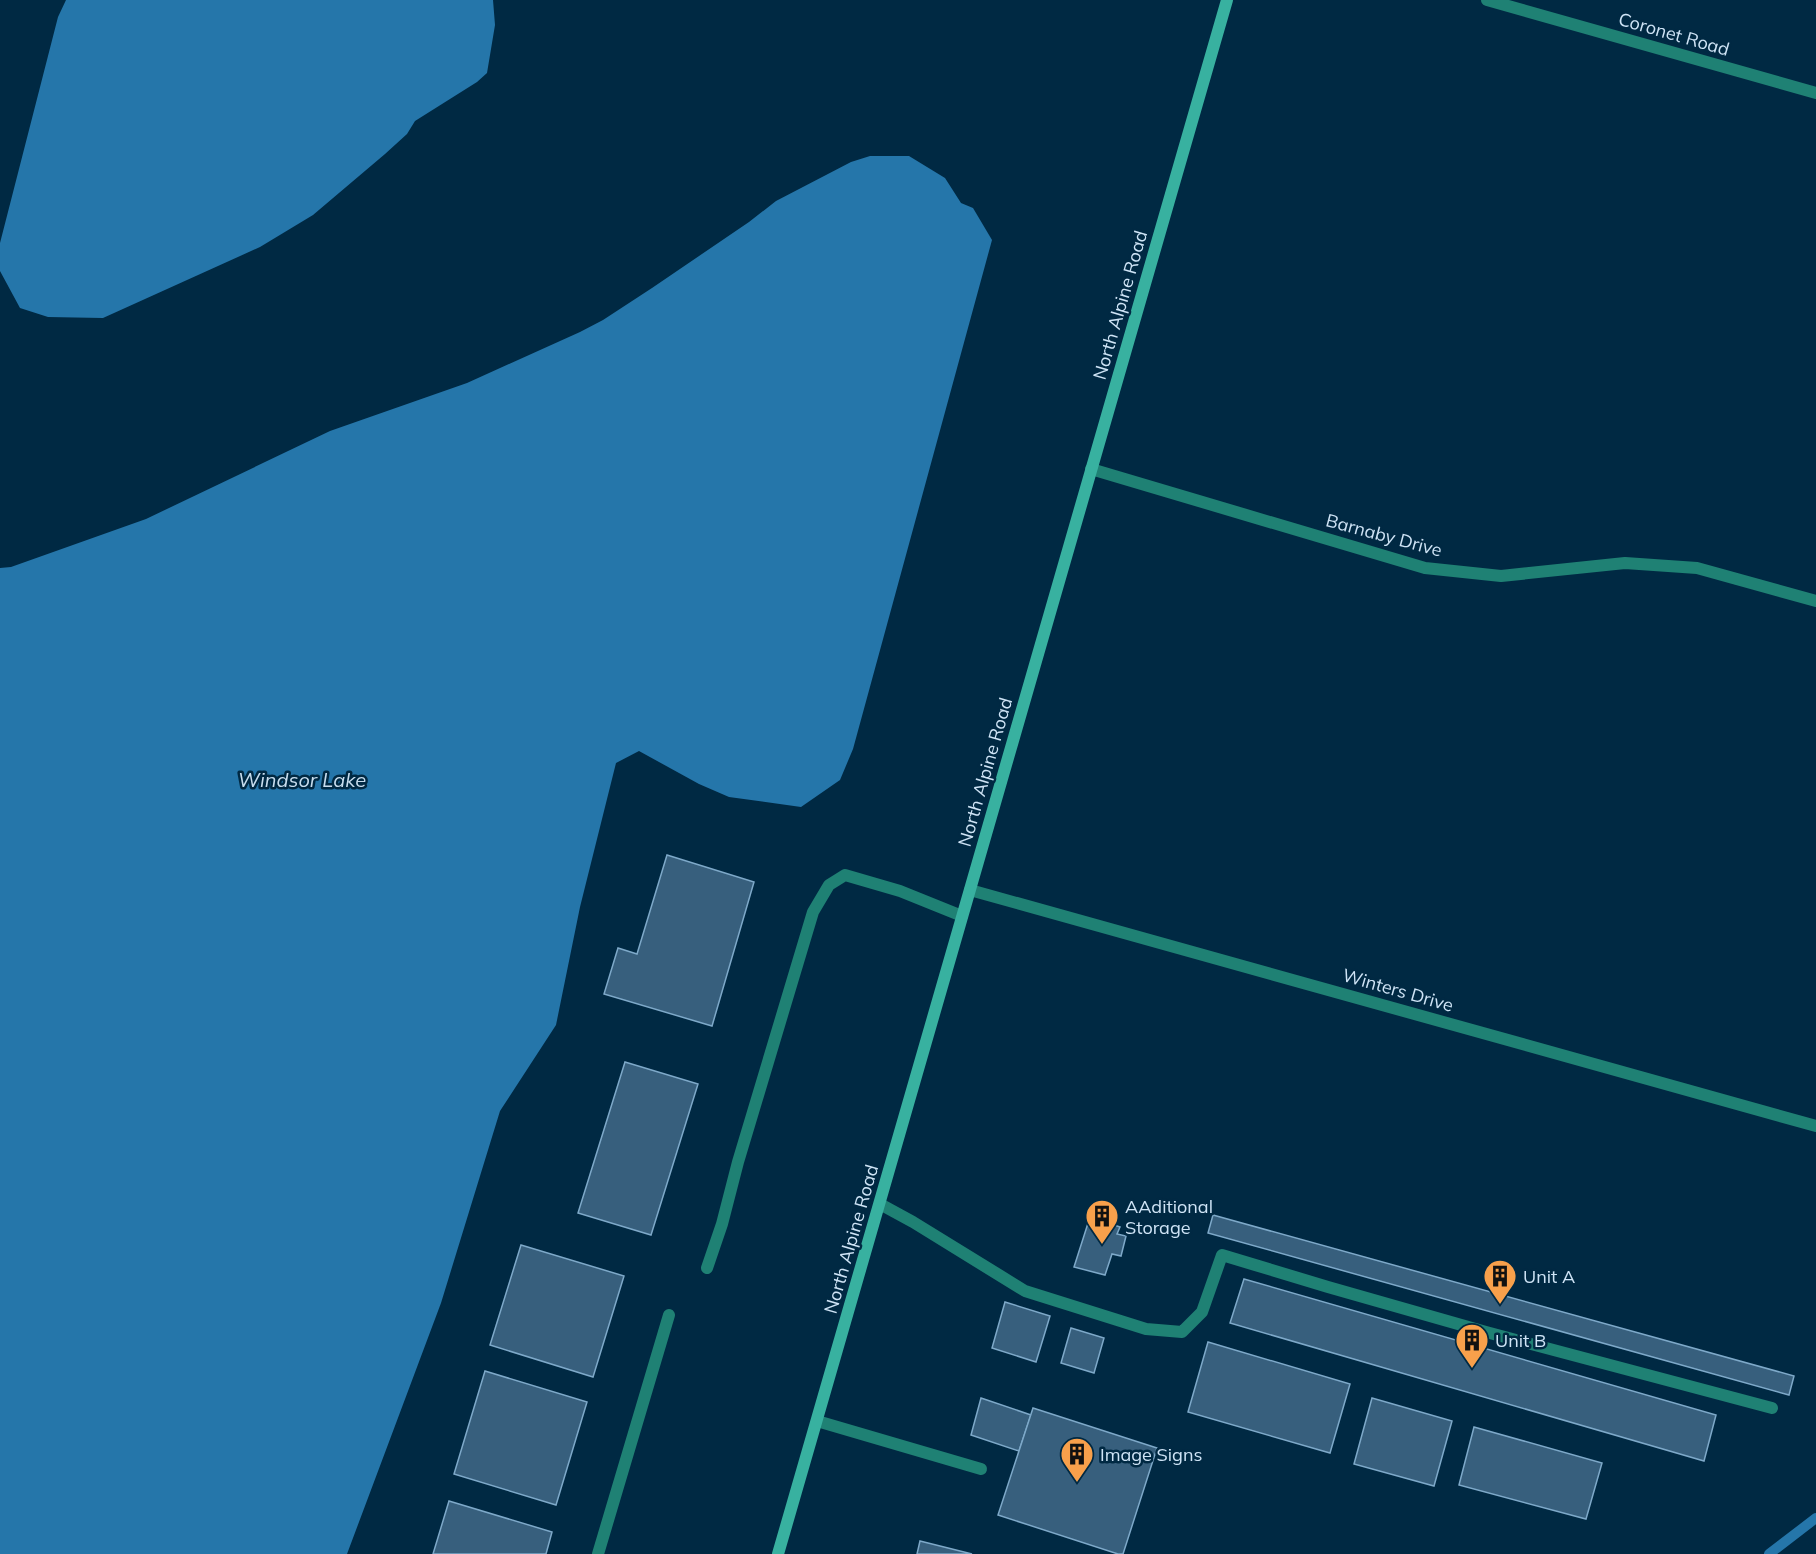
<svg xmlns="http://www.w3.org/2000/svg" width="1816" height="1554" viewBox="0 0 1816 1554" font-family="Mulish,sans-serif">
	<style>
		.water { fill: #2576aa }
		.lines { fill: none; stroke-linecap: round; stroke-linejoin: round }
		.stream { stroke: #2576aa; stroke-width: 10 }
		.building { fill: #375f7d; stroke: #7ea9c9; stroke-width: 1.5 }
		.lane { stroke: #1f8174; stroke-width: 12 }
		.street { stroke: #1f8174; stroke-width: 12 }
		.secondary { stroke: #38b1a0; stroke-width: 12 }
		.labels { text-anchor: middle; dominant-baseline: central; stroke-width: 5; stroke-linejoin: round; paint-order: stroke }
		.street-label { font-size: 18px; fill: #cfe4f6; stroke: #002943 }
		.poi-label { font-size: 18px; fill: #cfe4f6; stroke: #002943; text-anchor: start }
		.water-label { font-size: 20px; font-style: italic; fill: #c7ddee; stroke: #002943 }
	</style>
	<rect width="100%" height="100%" fill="#002943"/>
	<g class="water">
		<path d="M66 0H493L495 25 487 73 477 82 415 121 407 134 385 154 313 215 260 247 103 318 48 317 20 308 0 271V243L58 17Z"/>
		<path d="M870 156H909L945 178 961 203 973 208 992 240 853 749 840 780 801 807 729 797 699 784 639 751 616 763 580 907 556 1025 500 1111 441 1303 347 1554H0V568L11 567 146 519 330 431 467 383 580 332 603 320 652 288 749 222 776 201 851 162Z"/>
	</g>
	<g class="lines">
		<path class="stream" d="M1769 1554 1816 1518"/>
	</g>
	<g class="building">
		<path d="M667 855 754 882 712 1026 604 994 618 948 637 954Z"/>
		<path d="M625 1062 698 1084 651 1235 578 1213Z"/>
		<path d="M1213 1215 1794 1376 1789 1395 1208 1233Z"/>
		<path d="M1090 1217 1120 1227 1117 1234 1126 1236 1121 1256 1112 1254 1105 1275 1074 1267Z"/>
		<path d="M521 1245 624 1276 593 1377 490 1345Z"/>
		<path d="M1244 1279 1716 1415 1704 1461 1230 1323Z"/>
		<path d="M1005 1302 1050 1316 1036 1362 992 1348Z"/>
		<path d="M1071 1328 1104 1338 1094 1373 1061 1363Z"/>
		<path d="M1208 1342 1350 1384 1330 1453 1188 1412Z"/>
		<path d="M485 1371 587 1402 556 1505 454 1474Z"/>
		<path d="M981 1398 1031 1415 1019 1451 971 1435Z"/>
		<path d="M1372 1398 1452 1421 1434 1486 1354 1464Z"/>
		<path d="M1033 1408 1157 1448 1123 1554H1118L998 1515Z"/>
		<path d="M1474 1427 1602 1463 1586 1519 1459 1485Z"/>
		<path d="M449 1501 552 1532 546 1554H433Z"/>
		<path d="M920 1541 972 1554H917Z"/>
	</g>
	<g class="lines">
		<g class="lane">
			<path d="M880 1204 913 1222 1025 1291 1146 1329 1182 1332 1202 1312 1222 1255 1328 1287 1486 1332 1772 1408"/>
			<path d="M707 1268 722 1224 738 1162 813 912 829 885 845 875 900 891 962 916"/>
			<path d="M817 1421 981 1469"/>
			<path d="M598 1554 669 1315"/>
		</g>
		<g class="street">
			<path d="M1487 0 1816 93"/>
			<path d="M1091 469 1425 568 1501 576 1625 563 1697 568 1816 601"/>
			<path d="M970 890 1816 1126"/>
		</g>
		<path class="secondary" d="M778 1554 1227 0"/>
	</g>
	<defs>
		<symbol id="building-pin" viewBox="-11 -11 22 30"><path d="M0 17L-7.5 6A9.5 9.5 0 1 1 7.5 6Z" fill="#f8a04b" stroke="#002943"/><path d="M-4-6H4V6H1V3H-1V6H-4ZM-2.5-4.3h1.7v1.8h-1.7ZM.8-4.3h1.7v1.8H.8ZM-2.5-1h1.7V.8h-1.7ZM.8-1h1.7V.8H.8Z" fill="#111"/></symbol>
	</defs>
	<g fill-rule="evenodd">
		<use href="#building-pin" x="1083" y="1197" width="38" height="52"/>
		<use href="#building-pin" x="1481" y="1257" width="38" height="52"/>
		<use href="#building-pin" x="1453" y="1321" width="38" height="52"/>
		<use href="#building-pin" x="1058" y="1435" width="38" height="52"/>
	</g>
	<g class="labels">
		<g class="street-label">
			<text transform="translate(1674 34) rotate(16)">Coronet Road</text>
			<text transform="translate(1120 305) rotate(-74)">North Alpine Road</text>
			<text transform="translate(1384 535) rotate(15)">Barnaby Drive</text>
			<text transform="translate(985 772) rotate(-74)">North Alpine Road</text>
			<text transform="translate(1398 990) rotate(16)">Winters Drive</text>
			<text transform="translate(851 1239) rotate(-74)">North Alpine Road</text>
		</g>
		<g class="poi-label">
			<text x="1125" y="1206">AAditional<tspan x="1125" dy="21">Storage</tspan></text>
			<text x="1523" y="1276">Unit A</text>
			<text x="1495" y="1340">Unit B</text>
			<text x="1100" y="1454">Image Signs</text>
		</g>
		<g class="water-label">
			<text x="302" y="779">Windsor Lake</text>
		</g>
	</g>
</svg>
